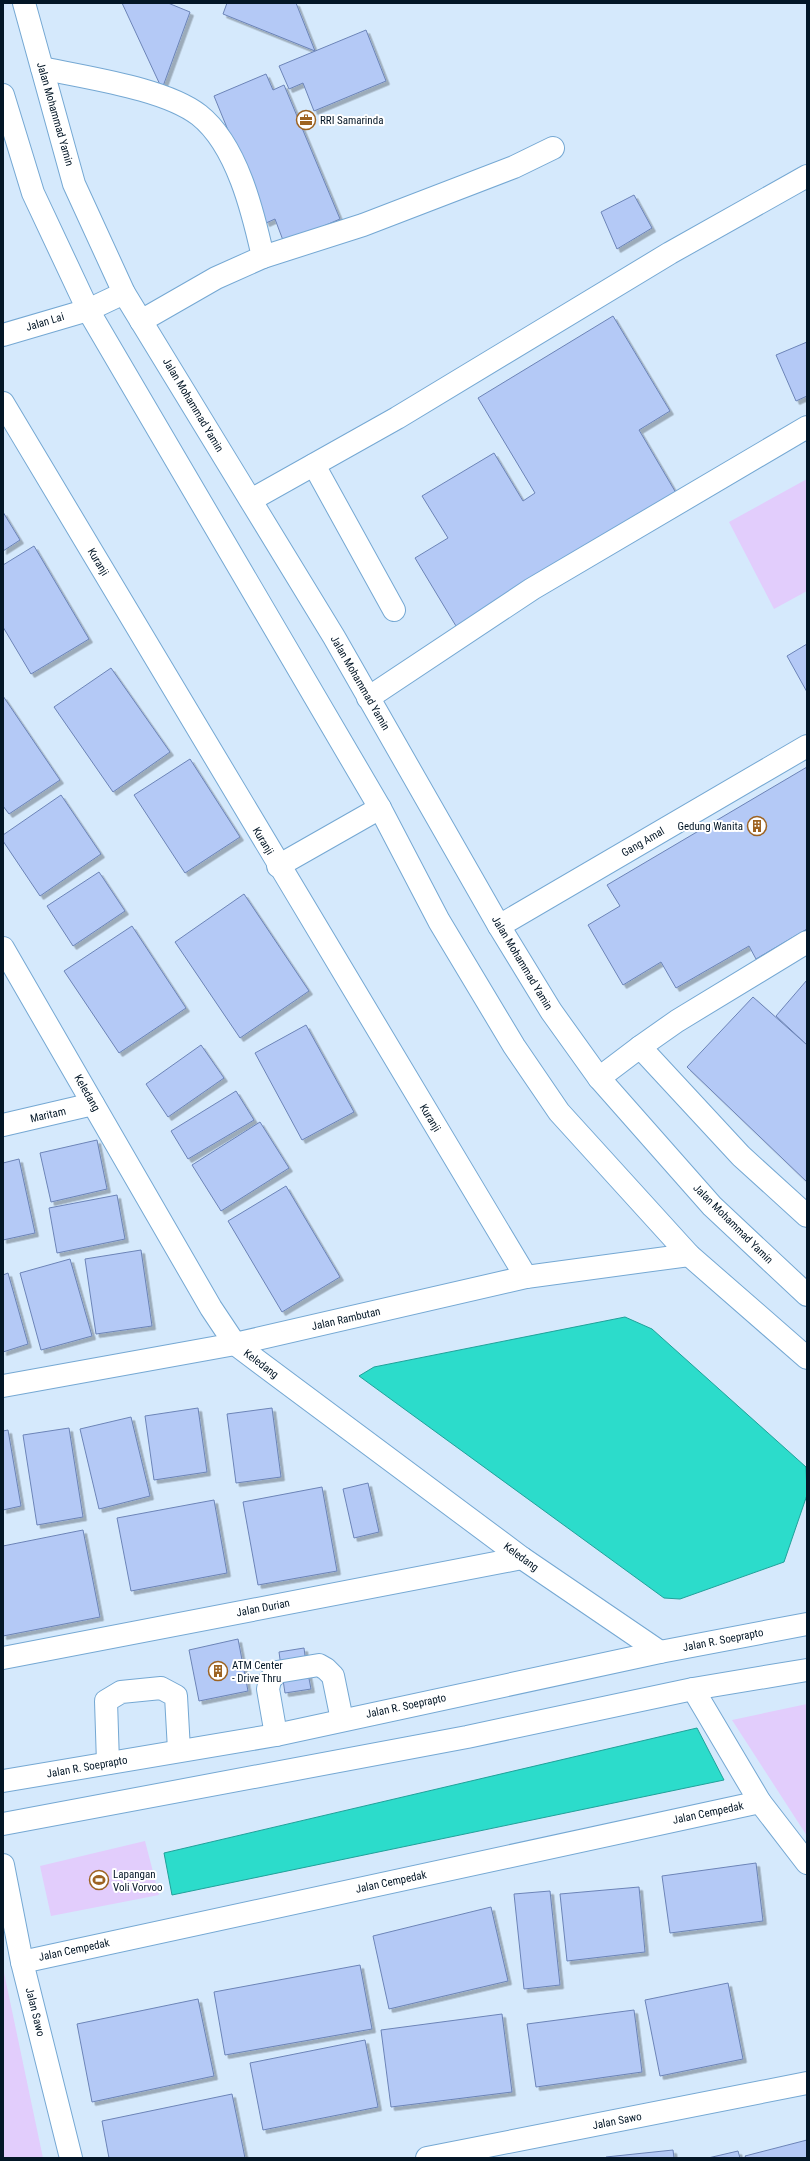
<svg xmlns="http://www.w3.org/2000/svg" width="810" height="2161" viewBox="0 0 810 2161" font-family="'Roboto Condensed',sans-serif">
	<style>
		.green { fill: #e2cdfc }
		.water { fill: #2cdccb; stroke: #20a19a }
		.building { fill: #b4c9f6; stroke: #6c84b7; filter: url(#shadow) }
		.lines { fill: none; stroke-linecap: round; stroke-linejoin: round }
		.minor-casing { stroke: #75a8d3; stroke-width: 24 }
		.major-casing { stroke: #75a8d3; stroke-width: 24 }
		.minor { stroke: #fff; stroke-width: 22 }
		.major { stroke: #fff; stroke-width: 22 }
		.labels { text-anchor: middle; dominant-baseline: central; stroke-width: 4; stroke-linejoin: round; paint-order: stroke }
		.street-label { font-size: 11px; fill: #031626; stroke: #fff }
		.poi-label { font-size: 11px; fill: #031626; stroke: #fff; text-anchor: start }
	</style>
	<defs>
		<filter id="shadow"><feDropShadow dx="3.5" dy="3.5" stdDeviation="0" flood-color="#0004"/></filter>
	</defs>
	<rect width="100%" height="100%" fill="#d5e9fc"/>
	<g class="green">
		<path d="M807 479V591L774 609 729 522Z"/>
		<path d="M807 1704V1836L732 1720Z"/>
		<path d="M145 1841 159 1895 51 1916 40 1866Z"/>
		<path d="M3 1968 43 2158H3Z"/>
	</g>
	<g class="water">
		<path d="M625 1317 652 1329 806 1467 807 1495 784 1562 680 1599 664 1598 359 1376 374 1367Z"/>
		<path d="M697 1728 724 1780 172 1895 164 1853Z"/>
	</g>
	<g class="building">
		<path d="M122 3H168L190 12 162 89Z"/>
		<path d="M227 3H296L315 51 223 14Z"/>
		<path d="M366 30 386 81 314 111 303 83 289 89 279 66Z"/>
		<path d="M266 74 273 90 284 85 340 219 284 243 275 219 266 223 214 96Z"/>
		<path d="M634 195 652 228 617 249 601 212Z"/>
		<path d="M613 316 670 411 639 430 679 498 459 631 415 558 448 538 422 496 494 453 523 501 535 493 478 398Z"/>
		<path d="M807 342V396L796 401 776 355Z"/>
		<path d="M3 512 20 540 3 551Z"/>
		<path d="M34 546 89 639 31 674 3 627V565Z"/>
		<path d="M807 644V692L787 656Z"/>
		<path d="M111 668 170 752 113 792 54 707Z"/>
		<path d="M3 696 60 780 9 814 3 806Z"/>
		<path d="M190 759 240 837 185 873 134 795Z"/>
		<path d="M807 767V929L756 959 749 946 676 988 661 962 623 985 588 925 620 906 607 885Z"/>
		<path d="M61 795 101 854 40 896 3 841V835Z"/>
		<path d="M99 872 125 911 73 946 47 906Z"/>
		<path d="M244 894 309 991 240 1038 175 942Z"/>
		<path d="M132 926 186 1008 119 1053 64 971Z"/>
		<path d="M807 980V1045L776 1016Z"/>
		<path d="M753 997 807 1045V1182L687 1067Z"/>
		<path d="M306 1025 354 1112 302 1140 255 1053Z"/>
		<path d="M201 1045 224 1078 168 1117 146 1084Z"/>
		<path d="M236 1091 254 1120 188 1159 171 1131Z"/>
		<path d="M260 1122 289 1168 221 1211 192 1165Z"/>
		<path d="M97 1140 107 1189 51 1202 40 1153Z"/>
		<path d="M19 1159 35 1233 3 1240V1163Z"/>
		<path d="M286 1186 340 1277 282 1312 228 1221Z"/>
		<path d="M117 1195 125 1239 57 1253 49 1208Z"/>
		<path d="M141 1250 152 1326 96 1334 85 1259Z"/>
		<path d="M70 1259 92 1336 41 1350 20 1273Z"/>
		<path d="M8 1273 28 1344 3 1352V1275Z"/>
		<path d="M198 1408 207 1472 154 1480 145 1416Z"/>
		<path d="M272 1408 281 1477 236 1483 227 1414Z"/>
		<path d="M131 1417 150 1496 99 1509 80 1429Z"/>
		<path d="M69 1428 83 1517 37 1525 23 1435Z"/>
		<path d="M8 1430 21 1506 3 1510V1431Z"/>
		<path d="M368 1483 379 1532 354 1538 343 1489Z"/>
		<path d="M322 1487 337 1571 258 1585 243 1502Z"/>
		<path d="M214 1500 227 1573 131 1591 117 1518Z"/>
		<path d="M83 1530 100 1617 3 1636V1546Z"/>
		<path d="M238 1639 248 1691 199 1701 189 1650Z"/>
		<path d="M304 1648 306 1663 281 1667 279 1652Z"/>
		<path d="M306 1663 311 1689 285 1693 281 1667Z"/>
		<path d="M756 1863 763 1921 670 1933 662 1876Z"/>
		<path d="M639 1887 645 1952 567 1961 560 1894Z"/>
		<path d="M550 1891 560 1985 524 1989 514 1894Z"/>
		<path d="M491 1907 508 1981 389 2009 373 1936Z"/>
		<path d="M360 1965 372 2029 225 2055 214 1992Z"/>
		<path d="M728 1983 743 2059 660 2076 645 2000Z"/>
		<path d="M198 1999 214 2076 92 2102 77 2024Z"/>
		<path d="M634 2010 642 2072 536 2087 527 2024Z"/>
		<path d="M502 2014 512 2092 391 2107 381 2030Z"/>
		<path d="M365 2040 378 2107 263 2130 250 2063Z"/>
		<path d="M232 2094 245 2158H109L102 2121Z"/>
		<path d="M807 2140V2158H746L745 2156Z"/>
		<path d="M673 2150 674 2158H606V2157Z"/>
		<path d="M738 2151 740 2158H708Z"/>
	</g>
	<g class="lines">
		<defs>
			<g id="minor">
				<path d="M42 68C86 78 164 88 199 115 237 145 253 212 263 257L216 278 141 321"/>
				<path d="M263 257 363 225 514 167 553 148"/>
				<path d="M3 335 88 310"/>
				<path d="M3 403 526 1277"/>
				<path d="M314 465 394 610"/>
				<path d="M251 500 397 418 670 253 807 176"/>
				<path d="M368 698 532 589 807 427"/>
				<path d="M278 866 380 808"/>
				<path d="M499 926 807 746"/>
				<path d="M3 948 211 1308 235 1344 522 1558 660 1652"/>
				<path d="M640 1047 677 1021 807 942"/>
				<path d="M599 1078 640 1047 741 1156 807 1216"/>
				<path d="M3 1125 93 1104"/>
				<path d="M3 1386 235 1344 526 1277 689 1255"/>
				<path d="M3 1658 522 1558"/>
				<path d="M693 1689 760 1802 807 1863"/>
				<path d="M276 1735 268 1689 270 1680 277 1672 319 1665 326 1669 333 1676 342 1720"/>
				<path d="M108 1763 106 1701 121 1692 161 1688 176 1696 179 1750"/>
				<path d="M3 1865 22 1962 71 2158"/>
				<path d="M22 1962 760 1802"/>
				<path d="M427 2158 807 2083"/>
			</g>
			<g id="major">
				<path d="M24 3 74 184 124 293 334 637 499 926 551 1011 599 1078 712 1206 807 1295"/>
				<path d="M3 95 33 193 88 310 380 808 439 921 514 1046 559 1112 689 1255 807 1358"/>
				<path d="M88 310 124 293"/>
				<path d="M3 1781 276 1735 660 1652 807 1624"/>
				<path d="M3 1824 467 1737 693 1689 807 1670"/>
			</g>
		</defs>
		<use href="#minor" class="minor-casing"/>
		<use href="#major" class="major-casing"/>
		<use href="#minor" class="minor"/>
		<use href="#major" class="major"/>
	</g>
	<defs>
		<symbol id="office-ring" viewBox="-11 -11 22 22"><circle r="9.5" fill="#fff" stroke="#9d6322" stroke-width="1.5"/><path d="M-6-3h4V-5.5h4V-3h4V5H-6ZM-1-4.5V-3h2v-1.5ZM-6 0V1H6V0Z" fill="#9d6322"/></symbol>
		<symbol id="building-ring" viewBox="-11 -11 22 22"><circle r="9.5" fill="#fff" stroke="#9d6322" stroke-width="1.5"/><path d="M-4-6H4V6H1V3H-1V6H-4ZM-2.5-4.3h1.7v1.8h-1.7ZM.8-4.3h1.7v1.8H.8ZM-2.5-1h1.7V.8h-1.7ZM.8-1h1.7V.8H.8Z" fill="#9d6322"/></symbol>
		<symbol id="stadium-ring" viewBox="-11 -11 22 22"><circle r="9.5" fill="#fff" stroke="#9d6322" stroke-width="1.5"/><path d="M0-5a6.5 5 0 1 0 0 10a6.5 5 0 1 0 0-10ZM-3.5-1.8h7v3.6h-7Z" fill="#9d6322"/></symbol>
	</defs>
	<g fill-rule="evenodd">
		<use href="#office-ring" x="295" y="109" width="22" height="22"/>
		<use href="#building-ring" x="746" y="815" width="22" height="22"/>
		<use href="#building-ring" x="207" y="1660" width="22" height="22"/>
		<use href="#stadium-ring" x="88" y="1869" width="22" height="22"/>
	</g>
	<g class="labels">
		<g class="street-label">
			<text transform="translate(55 114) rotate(74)">Jalan Mohammad Yamin</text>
			<text transform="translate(45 322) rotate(-17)">Jalan Lai</text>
			<text transform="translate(193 405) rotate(59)">Jalan Mohammad Yamin</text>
			<text transform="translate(98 562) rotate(59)">Kuranji</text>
			<text transform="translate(360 683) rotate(60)">Jalan Mohammad Yamin</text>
			<text transform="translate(263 841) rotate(59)">Kuranji</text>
			<text transform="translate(643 842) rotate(-30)">Gang Amal</text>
			<text transform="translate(522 963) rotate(59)">Jalan Mohammad Yamin</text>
			<text transform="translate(87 1093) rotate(60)">Keledang</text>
			<text transform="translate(48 1115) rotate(-13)">Maritam</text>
			<text transform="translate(430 1118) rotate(59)">Kuranji</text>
			<text transform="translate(733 1224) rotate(45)">Jalan Mohammad Yamin</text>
			<text transform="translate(346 1319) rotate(-13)">Jalan Rambutan</text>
			<text transform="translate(261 1364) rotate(37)">Keledang</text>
			<text transform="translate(521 1557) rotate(36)">Keledang</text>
			<text transform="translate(263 1608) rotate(-11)">Jalan Durian</text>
			<text transform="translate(723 1640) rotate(-11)">Jalan R. Soeprapto</text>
			<text transform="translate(406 1706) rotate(-12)">Jalan R. Soeprapto</text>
			<text transform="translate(87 1767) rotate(-10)">Jalan R. Soeprapto</text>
			<text transform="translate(708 1813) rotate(-12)">Jalan Cempedak</text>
			<text transform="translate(391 1882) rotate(-12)">Jalan Cempedak</text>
			<text transform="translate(74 1950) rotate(-12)">Jalan Cempedak</text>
			<text transform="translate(35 2012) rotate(76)">Jalan Sawo</text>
			<text transform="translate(617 2121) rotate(-11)">Jalan Sawo</text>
		</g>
		<g class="poi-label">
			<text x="320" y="120">RRI Samarinda</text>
			<text x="743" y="826" text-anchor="end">Gedung Wanita</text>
			<text x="232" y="1665">ATM Center<tspan x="232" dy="13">- Drive Thru</tspan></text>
			<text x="113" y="1874">Lapangan<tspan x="113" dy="13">Voli Vorvoo</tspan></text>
		</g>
	</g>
	<rect width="810" height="2161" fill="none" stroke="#031626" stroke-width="8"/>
</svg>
